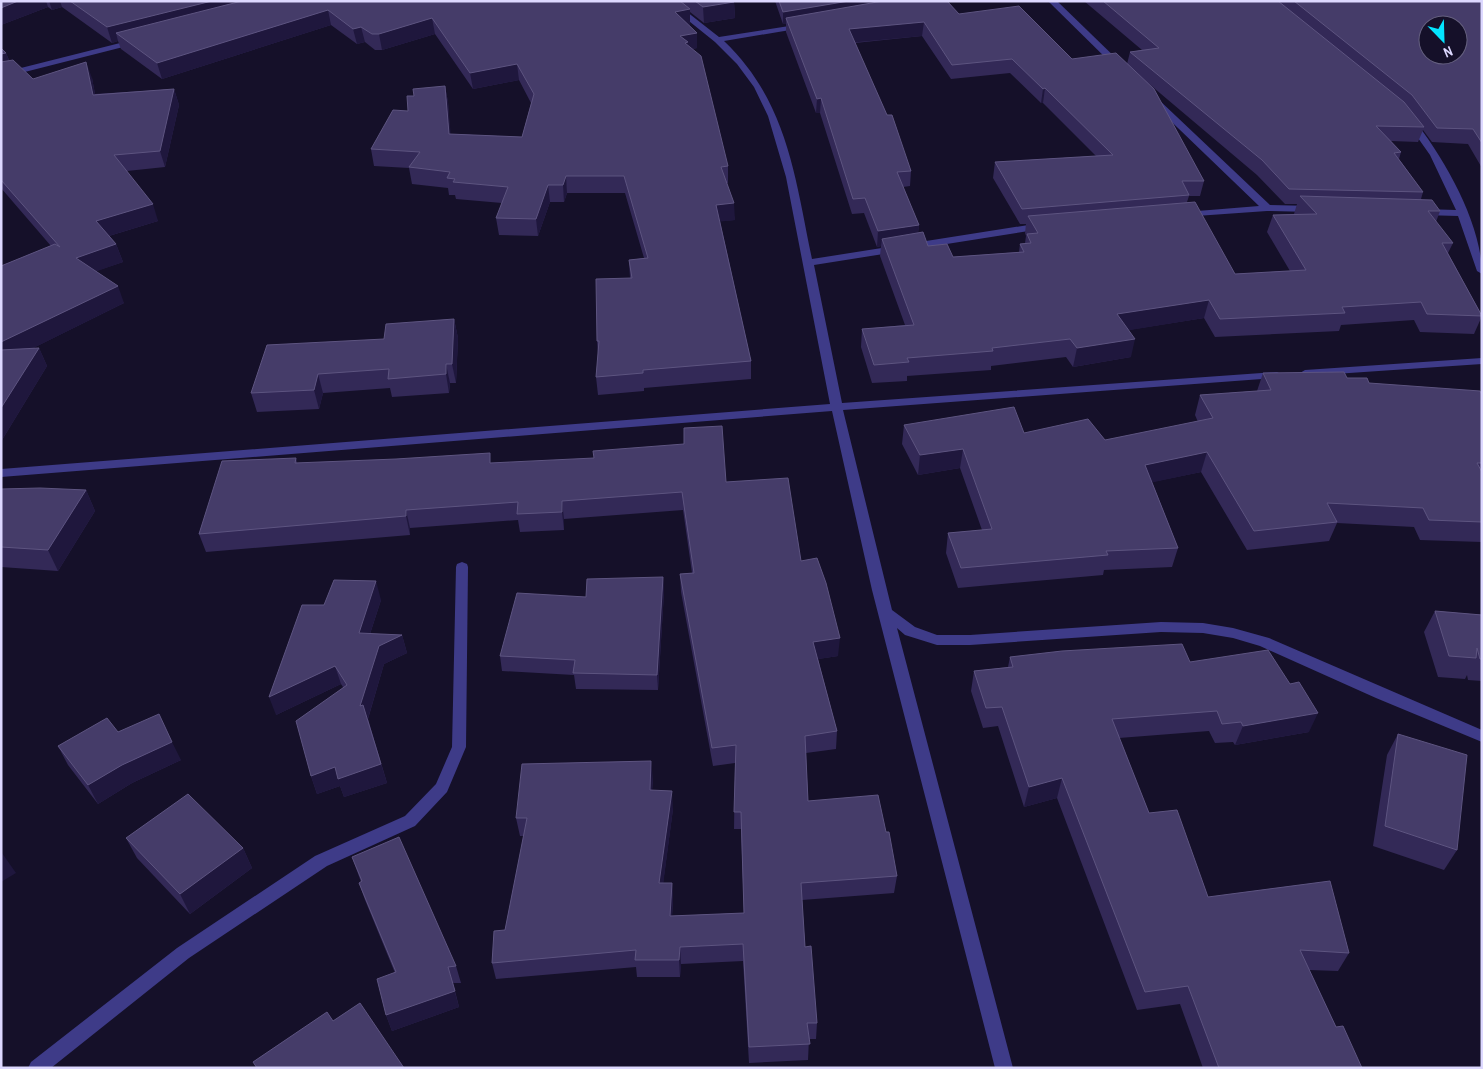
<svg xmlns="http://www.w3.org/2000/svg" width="1483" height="1069" viewBox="0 0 1483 1069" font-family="'Archivo Narrow',sans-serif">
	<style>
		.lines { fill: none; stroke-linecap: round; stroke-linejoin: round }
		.minor { fill: #3e3b88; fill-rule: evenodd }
		.wall { fill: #332957; fill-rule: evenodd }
		.shaded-wall { fill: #1f173d }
		.building { fill: #453c69; stroke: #5d5480; fill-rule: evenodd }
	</style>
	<rect width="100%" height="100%" fill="#151029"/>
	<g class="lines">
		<g class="minor">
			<path d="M664 1H673L719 37 802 24 806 26 802 28 724 41C788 102 795 178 812 259L1041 223 1046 226 1041 229 814 265 842 403 1277 372 1283 375 1277 378 843 410 892 610 915 627 937 635H970L1161 622 1203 623 1233 628 1269 638 1482 730V742L1376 698 1260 646 1233 638 1203 633 1161 632 970 645H937L905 635 897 628 1013 1068H995L872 590 832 411 1 477V469L830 404 786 177 768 116 754 87 737 64 715 42Z"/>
			<path d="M1048 1H1057L1122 64V68H1116Z"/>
			<path d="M136 39H139V43L1 78V73Z"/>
			<path d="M1152 99H1158L1270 205 1313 206 1318 209 1313 212 1267 211 1182 217V213L1185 212 1259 206 1152 103Z"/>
			<path d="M1410 118 1413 119C1444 157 1482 224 1482 274L1477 271 1458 216 1423 215 1418 212 1423 209 1456 210 1430 155 1406 121Z"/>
			<path d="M1482 358V364L1305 376 1300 373 1305 370Z"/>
			<path d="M462 562 467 564 468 567 466 747 447 792 415 826 327 866 189 958 51 1068H28L31 1062 177 948 315 856 405 816 436 784 452 747 456 567 457 564Z"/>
		</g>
	</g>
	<g class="wall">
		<path d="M1 1H733L734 2 735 18 704 23 690 12V25H689L697 33V48L692 49 728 166V183H727L735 220 720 221 751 361V379L644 388V391L598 395 596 377 598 355 597 341 630 278 629 260 644 258 625 193H567L564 202H550L538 236 499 235 496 218 502 203 456 199 455 195H449L448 188 412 184 409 168 374 166 371 149 408 111 414 96 445 86 448 102 450 134 522 137 531 103 519 80 473 89 435 34 382 50H375L365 42 357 44 331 25 162 79 121 49 118 41 112 43 62 7 52 10 48 7 1 25Z"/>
		<path d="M775 1H947L959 14 1072 59 1127 64 1130 52 1142 50 1084 1H1482V168L1468 144 1432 142 1423 130 1418 142 1391 141 1401 152 1399 159 1423 192 1421 199 1440 211 1436 222 1453 243 1448 253 1482 316 1474 334 1420 332 1414 320 1341 325 1339 331 1215 337 1204 318 1128 330 1131 357 1073 367 1066 357 991 366V370L907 376V381L872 383 861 347 862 329 905 325 880 256 881 246 877 247 864 213 852 214 820 113H816L786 32V24H783ZM922 36 951 79 1010 73 1041 103H1043L1096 156 995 162 993 178 1020 224H1026L1025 233 1026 236 1025 243 1020 244 1019 252 953 257 928 246 918 233 919 225 903 187 910 186 911 171 855 43ZM1148 83 1257 175 1285 204H1297L1294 214H1295L1273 215 1267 232 1290 271 1235 274 1187 202 1189 196H1200L1204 181Z"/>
		<path d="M1 48 6 53 9 60 33 79 92 78 95 94 174 89 179 105 165 167 127 171 158 221 109 236 116 244 123 262 96 271 124 303 33 348H39L47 366 2 440 1 266 51 246 1 188Z"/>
		<path d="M454 319 458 338 456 383H450L449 393 392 397 390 388 323 393 319 409 257 412 251 393 384 339Z"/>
		<path d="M1263 373 1347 378 1369 383 1482 395V542L1420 540 1414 527 1337 523 1329 541 1247 550 1201 472 1152 482 1178 548 1172 567 1104 570 1103 575 958 588 946 553 948 533 982 530 960 468 918 475 902 444 904 425 1024 433 1105 440 1198 422 1195 415 1200 395 1257 391Z"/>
		<path d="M296 458 297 463H492L726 482 801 561 838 656 818 659 837 731 836 749 806 753 808 801 886 832 897 876 894 893 802 900 805 947 817 1023 816 1039H809L808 1060 749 1063 743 961 681 964 680 977H637L636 967 496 979 492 963 505 930 524 836H520L516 818 653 779 652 790 673 809 663 883H672L673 901 672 916 744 913 741 829H734L735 763 713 766 681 592 680 574 692 573 683 510 564 519V530L520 532 518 520 410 528V535L206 552 199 534Z"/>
		<path d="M1 489 86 490 95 511 58 571 1 567Z"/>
		<path d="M663 577 664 592 658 690 576 689 574 675 502 671 500 656 586 597Z"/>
		<path d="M381 600 370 634 402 635 407 653 384 664 368 719 387 783 344 797 340 786 317 794 311 776 343 687 341 684 276 715 324 605Z"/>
		<path d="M1435 611 1482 615V681L1468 680 1467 675 1465 679 1438 677 1424 632Z"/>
		<path d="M1010 657 1190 662 1309 732 1235 745 1233 742 1215 743 1209 731 1119 738 1149 813 1208 897 1349 953 1338 971 1309 970 1336 1027 1362 1068H1203L1180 1004 1137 1010 1057 798 1024 807 998 726 983 728 971 691 974 671 1008 667Z"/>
		<path d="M118 732 181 760 132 783 98 804 68 765 58 746Z"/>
		<path d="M1398 734 1457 850 1444 870 1373 846 1387 755Z"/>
		<path d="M126 838 243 848 252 868 190 914 137 858Z"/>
		<path d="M352 857 456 966 461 983H453L459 1007 392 1031 386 1015 395 973 365 900 359 883 361 882Z"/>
	</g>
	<g class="shaded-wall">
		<path d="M18 1H46L48 7 1 25V8Z"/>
		<path d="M49 1H60L62 7 52 10Z"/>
		<path d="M212 1H275L116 33 118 41 112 43 107 27Z"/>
		<path d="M849 1H919L786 18V24H783V12Z"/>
		<path d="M734 2 735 18 704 23 703 7Z"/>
		<path d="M690 9V25L675 27V12Z"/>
		<path d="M328 10 331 25 162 79 157 63Z"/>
		<path d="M432 18 435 34 382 50 379 34Z"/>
		<path d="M924 22 922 36 848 43 849 29Z"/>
		<path d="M361 27 365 42 357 44 353 29Z"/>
		<path d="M697 33V48L688 50 680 36Z"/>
		<path d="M6 53 12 68 1 71V54Z"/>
		<path d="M86 62 92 78 98 111 93 95Z"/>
		<path d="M517 64 519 80 473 89 470 73Z"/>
		<path d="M445 86 448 102 452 150 449 134Z"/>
		<path d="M1045 88 1043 103H1041L1043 89Z"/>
		<path d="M174 89 179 105 165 167 160 151Z"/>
		<path d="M821 98 820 113H816L817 99Z"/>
		<path d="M566 176 567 193 564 202 563 185Z"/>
		<path d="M548 185 550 202 538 236 536 219Z"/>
		<path d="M734 203 735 220 716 222V205Z"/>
		<path d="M153 204 158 221 102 238 96 221Z"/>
		<path d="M919 225 917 241 882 239 881 246 877 247 878 231Z"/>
		<path d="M116 244 123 262 83 276 76 258Z"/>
		<path d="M118 286 124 303 1 364V342Z"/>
		<path d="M1209 300 1204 318 1112 333 1117 314Z"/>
		<path d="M454 319 458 338 456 383 452 364Z"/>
		<path d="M1135 339 1131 357 1073 367 1077 348Z"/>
		<path d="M39 348 47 366 2 440 1 408Z"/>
		<path d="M446 364 450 383 449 393 446 374Z"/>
		<path d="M318 374 323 393 319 409 314 390Z"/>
		<path d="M963 449 960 468 918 475 920 455Z"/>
		<path d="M1207 452 1201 472 1140 485 1145 465Z"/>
		<path d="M86 490 95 511 58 571 48 550Z"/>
		<path d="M562 501 564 519V530L562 512Z"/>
		<path d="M406 510 410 528V535L406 516Z"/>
		<path d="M663 577 664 592 658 690 657 675Z"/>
		<path d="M376 581 381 600 364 652 359 633Z"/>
		<path d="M402 635 407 653 384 664 366 725 360 706 379 646Z"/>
		<path d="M840 638 838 656 812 660 813 642Z"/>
		<path d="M335 666 341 684 276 715 269 697Z"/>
		<path d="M1318 713 1309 732 1235 745 1243 726Z"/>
		<path d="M172 742 181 760 132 783 98 804 88 785 122 765Z"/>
		<path d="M651 761 653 779 651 807 650 790Z"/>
		<path d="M381 764 387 783 344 797 340 786 317 794 311 776 335 767Z"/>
		<path d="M1062 778 1057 798 1024 807 1029 787Z"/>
		<path d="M672 791 673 809 661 901 659 883Z"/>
		<path d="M243 848 252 868 190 914 180 894Z"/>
		<path d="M2 853 16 873 1 882V854Z"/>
		<path d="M672 883 673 901 671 933 670 916Z"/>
		<path d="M680 947 681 964 680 977 679 960Z"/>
		<path d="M448 967 459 1007 392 1031 386 1015Z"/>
	</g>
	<g class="building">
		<path d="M1 1H18L1 8Z"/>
		<path d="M70 1H212L107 27Z"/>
		<path d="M242 1H680L690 9 675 12 697 33 680 36 688 42 685 43 701 56 728 166 721 167 734 203 716 205 751 361 643 370V373L596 377 599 341H597L596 279 632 278 629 260 648 258 624 176H566L563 185H548L536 219 496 218 508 187 453 182 455 179 447 178 450 172 409 167 420 152 371 149 393 110 408 111 407 96H414L413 89 445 86 449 134 522 137 534 94 517 64 470 73 432 18 379 34H372L361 27 353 29 328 10 157 63 116 33Z"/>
		<path d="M695 1H733L734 2 703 7Z"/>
		<path d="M779 1H849L783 12Z"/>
		<path d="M883 1H947L959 14 1019 6 1072 59 1116 53 1154 89 1204 181H1182L1189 195 1022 209 995 162 1113 155 1045 88 1043 89 1012 59 952 65 924 22 849 29 887 115H892L911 171 897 172 919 225 878 231 865 198 853 199 821 98 817 99 786 18Z"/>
		<path d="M1103 1H1278L1404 102 1424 127 1376 126 1401 152 1394 153 1423 192 1289 189 1262 160 1130 52 1159 48Z"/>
		<path d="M1294 1H1482V143L1473 129 1437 128 1412 95ZM1428 25H1458V55H1428Z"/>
		<path d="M1 48 6 53 1 54Z"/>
		<path d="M13 60 33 79 86 62 93 95 174 89 160 151 114 155 153 204 96 221 116 244 76 258 118 286 1 342V266L55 244 60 247 1 180V62Z"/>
		<path d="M1300 196 1432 200 1440 211H1428L1453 243H1442L1482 316 1427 314 1421 302 1342 307 1345 313 1220 319 1209 300 1117 314 1135 339 1077 348 1070 339 992 348 993 351 907 358 909 362 874 365 862 329 914 325 882 239 923 232 928 246 947 244 953 257 1024 252 1020 244 1031 243 1027 234 1038 233 1028 216 1195 202 1235 274 1306 270 1273 215 1317 214Z"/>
		<path d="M454 319 452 364H446V374L388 379 389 369 318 374 314 390 251 393 267 345 384 339 386 324Z"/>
		<path d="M39 348 1 408V350Z"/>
		<path d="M1344 372 1347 378H1367L1369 383 1480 391 1482 395V463H1477L1482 472V522L1429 520 1423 508 1327 503 1337 522 1254 531 1207 452 1145 465 1178 548 1106 551 1108 555 961 568 948 533 992 529 963 449 920 455 904 425 1014 407 1024 433 1088 419 1105 440 1213 418 1200 395 1271 390 1263 373Z"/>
		<path d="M722 426 726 482 788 478 801 561 817 558 826 583 840 638 813 642 837 731 805 736 808 801 878 795 886 832H889L897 876 801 883 805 947 811 946 817 1023H807L810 1044 749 1047 743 944 680 947 679 960H635L636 950 492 963 494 931 505 930 527 818H516L522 764 651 761 650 790 672 791 659 883H672L670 916 744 913 741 812H734L736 745 712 748 680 574 694 573 682 492 562 501V512L517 514 518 502 406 510V516L199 534 222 461 296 458 295 463 396 459 490 453V463L594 458 593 451 684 444V428Z"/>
		<path d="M40 488 86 490 48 550 1 547V489Z"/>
		<path d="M663 577 657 675 573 673 575 660 500 656 517 593 586 597 587 579Z"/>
		<path d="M334 580 376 581 359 633 402 635 379 646 360 706 363 705 381 764 338 779 335 767 311 776 296 721 347 685 335 666 269 697 302 605H324Z"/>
		<path d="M1435 611 1482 615V659H1480L1477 648 1476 658 1449 656Z"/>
		<path d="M1182 644 1190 662 1268 650 1290 684 1299 682 1318 713 1243 726 1241 722 1222 724 1217 711 1112 719 1149 813 1177 810 1208 897 1330 881 1349 953 1300 950 1336 1027 1343 1026 1362 1068H1219L1188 986 1145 992 1062 778 1029 787 1002 707 986 708 974 671 1013 667 1010 657 1062 651Z"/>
		<path d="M159 714 172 742 122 765 88 785 58 746 107 718 118 732Z"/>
		<path d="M1398 734 1467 755 1457 850 1385 826Z"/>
		<path d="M188 794 243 848 180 894 126 838Z"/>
		<path d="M399 837 456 966 448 967 455 991 386 1015 377 979 396 972 359 883 362 881 352 857Z"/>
		<path d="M360 1003 404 1068H257L253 1062 327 1012 333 1021Z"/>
	</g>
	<rect width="1483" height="1069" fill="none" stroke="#ddd8ff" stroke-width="5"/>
	<g transform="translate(1443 40) rotate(157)"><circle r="24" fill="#151029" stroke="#65607f"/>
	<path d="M0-4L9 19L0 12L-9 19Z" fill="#04e4ff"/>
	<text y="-8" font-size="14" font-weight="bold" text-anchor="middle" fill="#ddd8ff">N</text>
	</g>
</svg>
